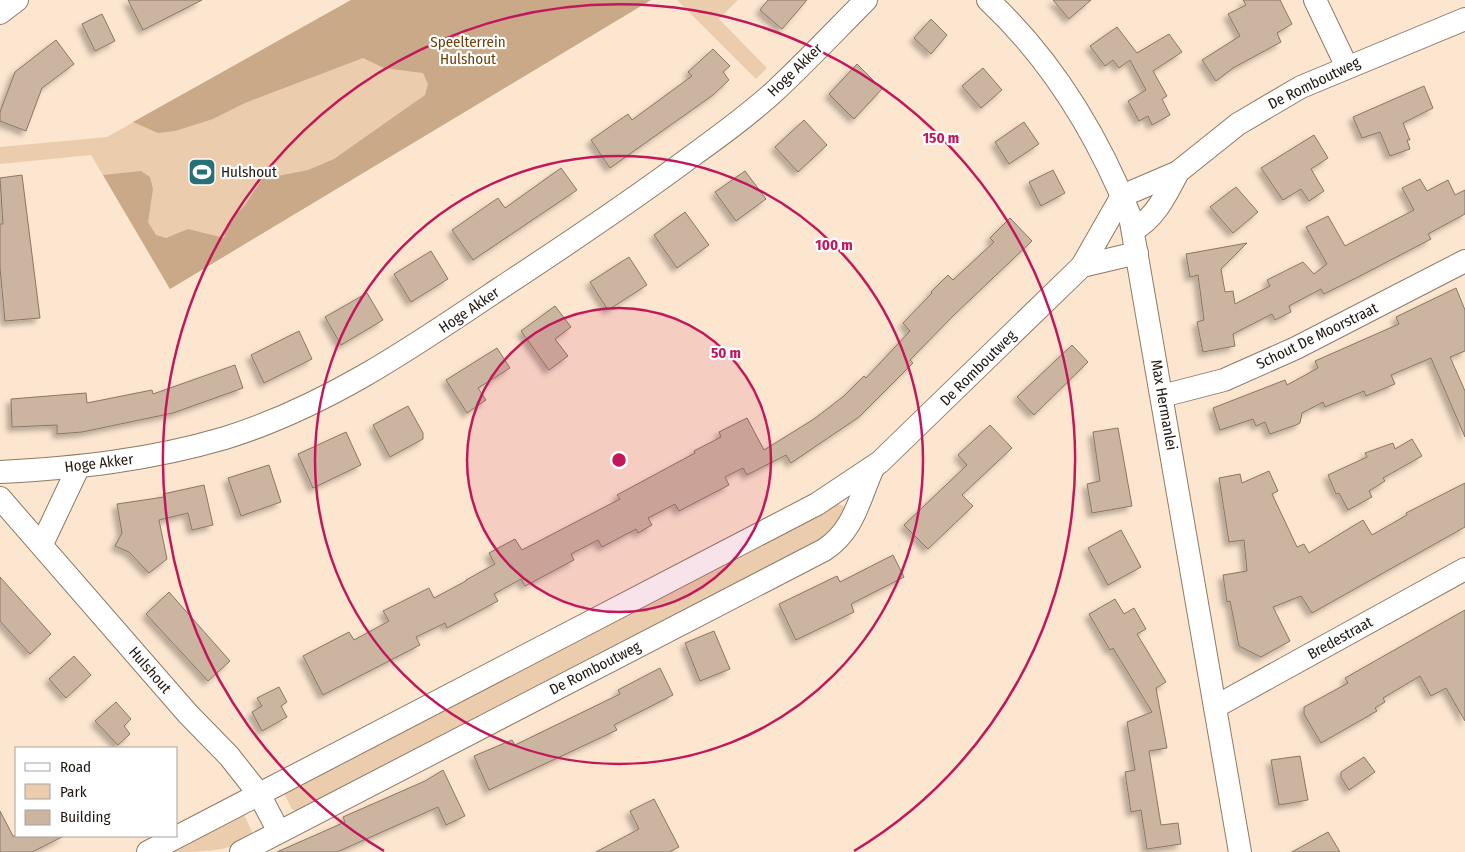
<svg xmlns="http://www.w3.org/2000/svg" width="1465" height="852" viewBox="0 0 1465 852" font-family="'Fira Sans Condensed',sans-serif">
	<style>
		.green { fill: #ebccad }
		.forest { fill: #caa988 }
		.building { fill: #cbb5a0; stroke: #8b7663; filter: url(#shadow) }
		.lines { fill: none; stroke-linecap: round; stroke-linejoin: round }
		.street-casing { stroke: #8e7a66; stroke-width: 24 }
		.street { stroke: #fff; stroke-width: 22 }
		.ring { fill: none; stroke: #c2185b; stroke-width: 2.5 }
		.labels { text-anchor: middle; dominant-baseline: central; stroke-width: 4.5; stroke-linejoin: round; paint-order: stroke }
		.park-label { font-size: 15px; fill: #6e4209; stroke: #fff }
		.street-label { font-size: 15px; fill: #201810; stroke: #fff }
		.poi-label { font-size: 15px; fill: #201810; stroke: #fff; text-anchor: start }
		.centre { fill: #c2185b; stroke: #fff; stroke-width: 2.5 }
		.ring-label { font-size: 15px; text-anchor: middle; font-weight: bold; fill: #c2185b; stroke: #fff; stroke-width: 4.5; stroke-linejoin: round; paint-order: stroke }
	</style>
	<defs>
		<filter id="shadow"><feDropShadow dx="-4.5" dy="4.5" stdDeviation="2.5" flood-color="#0004"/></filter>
	</defs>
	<rect width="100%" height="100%" fill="#fde6d0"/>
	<g class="green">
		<path d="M351 0H651L170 289 91 155 0 164V147L107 137Z"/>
		<path d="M677 0H738L719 19 767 68 756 79Z"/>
		<path d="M838 504 846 507 833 535 302 814 292 809 284 794Z"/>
		<path d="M244 815 253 834C239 852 196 852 172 852Z"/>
	</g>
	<path class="forest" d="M351 0H651L170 289 103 175 141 171 150 177 153 189 148 222 156 235 166 238 188 229 224 238 227 224 245 205 262 179 308 170 334 159 425 95 428 84 423 73 384 68 363 58 245 103 213 119 175 131 158 133 133 122Z"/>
	<g class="building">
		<path d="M128 0H202L143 30Z"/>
		<path d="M768 0H807L782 29 760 10Z"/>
		<path d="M1053 0H1091L1069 19Z"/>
		<path d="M1243 0H1280L1292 24 1277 33 1281 42 1233 68 1216 81 1202 60 1240 36 1228 14 1246 5Z"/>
		<path d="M102 14 115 41 95 51 82 24Z"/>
		<path d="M931 19 947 35 931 54 914 38Z"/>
		<path d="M1117 27 1137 53 1169 34 1182 52 1153 71 1167 96 1162 99 1170 115 1152 125 1148 116 1139 121 1128 101 1146 90 1130 60 1119 68 1113 60 1105 66 1090 46Z"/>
		<path d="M56 40 74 64 42 88 26 131 0 121V112L15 72Z"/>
		<path d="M713 49 730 66 723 72 729 80 713 95 610 168 591 140 628 114 632 120 692 76 688 72Z"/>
		<path d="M857 64 882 89 854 119 829 94Z"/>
		<path d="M983 68 1002 90 981 108 962 86Z"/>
		<path d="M1424 86 1433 108 1403 123 1410 140H1407L1410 149 1390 156 1380 132 1362 138 1353 117Z"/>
		<path d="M804 120 827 145 798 172 775 147Z"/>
		<path d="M1024 122 1039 144 1009 164 995 142Z"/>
		<path d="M1314 135 1328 158 1311 169 1324 191 1309 201 1301 189 1283 200 1261 168Z"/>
		<path d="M561 168 577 190 473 260 452 230 498 198 505 208Z"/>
		<path d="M1053 170 1065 193 1041 206 1029 182Z"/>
		<path d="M745 171 766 199 736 221 715 192Z"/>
		<path d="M22 175 40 318 5 321 0 268V224H3L0 178Z"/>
		<path d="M1420 179 1427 191 1448 180 1455 195 1465 190V214L1428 234 1431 239 1360 276 1324 294 1321 289 1289 306 1291 312 1275 320 1272 314 1233 334 1235 346 1203 352 1197 322 1204 320 1198 275 1190 277 1186 254 1247 243 1221 269 1225 292 1233 291 1235 304 1270 286 1267 280 1303 262 1314 274 1327 264 1306 227 1328 216 1345 246 1414 210 1402 188Z"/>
		<path d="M1236 187 1258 212 1233 233 1210 207Z"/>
		<path d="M685 212 709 245 677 268 654 235Z"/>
		<path d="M1010 218 1032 241 954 315 910 360 913 363 859 417 791 463 786 455 747 475 743 468 725 477 729 485 679 511 675 504 648 518 652 525 638 533 636 529 602 547 598 540 571 554 574 560 525 586 521 579 494 594 498 601 447 628 445 623 416 637 420 645 323 695 303 656 349 632 354 640 389 621 383 611 429 588 434 598 466 581V580L495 564 489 553 515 539 522 550 620 499 617 495 695 453 694 451 721 437 719 432 747 418 764 450 814 419 844 396 864 376 866 378 910 331 903 323 932 293 931 292 948 275 953 280 994 242 990 238Z"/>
		<path d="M431 251 448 279 411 302 394 274Z"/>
		<path d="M629 257 647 285 608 310 590 282Z"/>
		<path d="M1456 288 1465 310V351L1450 357 1465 391V437L1431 358 1391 375 1395 384 1366 396 1364 391 1325 407 1323 402 1302 413 1300 423 1296 425 1270 434 1265 422 1256 426 1253 419 1220 430 1213 408 1285 380 1287 385 1318 368 1315 361 1399 324 1396 317Z"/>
		<path d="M367 293 383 320 341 345 325 317Z"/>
		<path d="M555 306 571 327 555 339 568 356 549 370 521 331Z"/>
		<path d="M299 331 312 359 264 383 251 355Z"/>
		<path d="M1072 345 1088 362 1034 415 1017 397Z"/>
		<path d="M497 348 510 368 478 388 486 400 467 413 446 380Z"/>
		<path d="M235 365 243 388 173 413 82 432 57 434V425L12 427 11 399 86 393 87 403 152 390 153 394Z"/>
		<path d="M408 406 423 433V439L390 457 373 425Z"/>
		<path d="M990 425 1012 448 962 495 973 506 928 549 904 525 967 465 958 455Z"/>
		<path d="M1118 428 1132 506 1092 513 1087 484 1100 481 1093 432Z"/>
		<path d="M346 432 361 465 313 488 298 454Z"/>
		<path d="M1412 439 1422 456 1383 478 1385 481 1369 491 1372 497 1348 510 1339 493 1336 494 1328 475 1367 457 1365 453 1393 443 1395 449Z"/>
		<path d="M269 465 281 502 241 516 228 478Z"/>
		<path d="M1269 471 1278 491 1272 494 1297 547 1304 544 1309 553 1363 520 1372 535 1407 515 1406 513 1465 483V527L1312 613 1301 596 1273 607 1290 641 1261 657 1239 646 1230 601 1227 602 1223 575 1247 571 1244 540 1229 542 1219 478 1240 474 1242 483Z"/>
		<path d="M204 485 213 525 192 530 188 513 159 520 167 559 149 573 129 552 115 546 122 533 117 504 164 497 163 494Z"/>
		<path d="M1121 530 1141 567 1108 585 1088 548Z"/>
		<path d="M893 555 904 577 851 604 854 612 796 640 779 604 837 576 840 582Z"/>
		<path d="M0 577 51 634 30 654 0 621Z"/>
		<path d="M169 592 230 661 208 681 146 614Z"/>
		<path d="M1115 599 1124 614 1134 608 1146 629 1137 634 1166 682 1156 688 1167 748 1149 751 1161 825 1178 823 1181 844 1147 849 1141 810 1131 812 1125 772 1135 770 1127 722 1152 712 1113 648 1110 650 1089 614Z"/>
		<path d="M1465 610V721L1446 688 1431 696 1420 676 1383 698 1385 702 1375 708 1377 711 1321 743 1304 714V707L1348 683 1345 678Z"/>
		<path d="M714 631 730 669 700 681 685 643Z"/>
		<path d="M74 656 91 675 66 698 49 679Z"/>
		<path d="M660 668 673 695 614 725 617 730 489 790 474 756 512 740 515 745 620 694 618 690Z"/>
		<path d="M279 687 287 702 281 706 287 717 262 731 252 712 262 706 257 698Z"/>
		<path d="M116 702 131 719 124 726 130 734 118 745 95 721Z"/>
		<path d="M1300 756 1308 800 1279 805 1271 760Z"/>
		<path d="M1364 757 1375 772 1349 790 1341 777V772Z"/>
		<path d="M443 770 465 816 446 825 438 807 337 852H277L345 822 343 817 425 781Z"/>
		<path d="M654 799 679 847 669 852H596L639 829 630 811Z"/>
		<path d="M0 811 13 836H64L32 852H0Z"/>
		<path d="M1328 832 1340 852H1292Z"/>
	</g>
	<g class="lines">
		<defs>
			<g id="street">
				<path d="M988 0C1051 59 1098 136 1130 216L1240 852"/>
				<path d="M1315 0 1347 67"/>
				<path d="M0 13 17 0"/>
				<path d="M1133 230C1155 219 1167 193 1178 172"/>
				<path d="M1082 266 1137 253"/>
				<path d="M1162 396 1224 380 1296 348 1465 261"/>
				<path d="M0 472C78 468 150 460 225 438 325 407 410 349 496 291 563 247 629 203 692 156 721 135 750 114 776 90 807 61 836 30 866 0"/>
				<path d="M0 498 188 714 229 756 259 794 279 832"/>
				<path d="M42 544 78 468"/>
				<path d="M1215 707 1465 569"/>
				<path d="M148 852 817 504 880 462 1082 266 1122 196 1178 172 1238 124 1301 87 1465 19"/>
				<path d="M241 852 824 550C854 531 859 499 873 468"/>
			</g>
		</defs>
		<use href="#street" class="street-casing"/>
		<use href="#street" class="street"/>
	</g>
	<circle cx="619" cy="460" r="152" fill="#c2185b" fill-opacity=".12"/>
	<g class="ring">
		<circle cx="619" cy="460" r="152"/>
		<circle cx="619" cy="460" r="304"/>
		<path d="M384 851A456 456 0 1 1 854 851"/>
	</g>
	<defs>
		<symbol id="stadium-square" viewBox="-11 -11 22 22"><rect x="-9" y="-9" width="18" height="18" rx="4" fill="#277176" stroke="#fff"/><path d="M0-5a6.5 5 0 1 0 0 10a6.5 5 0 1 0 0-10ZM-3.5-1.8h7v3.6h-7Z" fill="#fff"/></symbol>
	</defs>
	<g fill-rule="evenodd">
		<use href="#stadium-square" x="186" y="156" width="32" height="32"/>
	</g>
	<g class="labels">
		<g class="park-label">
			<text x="468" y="42">Speelterrein<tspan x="468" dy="17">Hulshout</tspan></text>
		</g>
		<g class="street-label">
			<text transform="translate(795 70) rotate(-44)">Hoge Akker</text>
			<text transform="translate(1314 83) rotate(-26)">De Romboutweg</text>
			<text transform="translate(469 310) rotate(-34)">Hoge Akker</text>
			<text transform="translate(1317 336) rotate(-26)">Schout De Moorstraat</text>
			<text transform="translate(978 368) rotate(-45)">De Romboutweg</text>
			<text transform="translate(1164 405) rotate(80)">Max Hermanlei</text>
			<text transform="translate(99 463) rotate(-7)">Hoge Akker</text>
			<text transform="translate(1340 638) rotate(-29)">Bredestraat</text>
			<text transform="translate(595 668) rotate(-27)">De Romboutweg</text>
			<text transform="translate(150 670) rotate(49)">Hulshout</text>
		</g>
		<g class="poi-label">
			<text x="221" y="172">Hulshout</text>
		</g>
	</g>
	<circle cx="619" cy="460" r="8" class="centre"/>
	<g class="ring-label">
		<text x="941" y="143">150 m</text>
		<text x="834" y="250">100 m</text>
		<text x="726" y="358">50 m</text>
	</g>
	<rect x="15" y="747" width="162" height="90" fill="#ffffff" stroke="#a6a39f"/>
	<rect x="25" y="763" width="25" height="8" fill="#ffffff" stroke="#a6a39f"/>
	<text x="60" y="772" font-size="15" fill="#201810">Road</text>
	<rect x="25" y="784" width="25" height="15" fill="#ebccad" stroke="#a6a39f"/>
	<text x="60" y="797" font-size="15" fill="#201810">Park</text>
	<rect x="25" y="810" width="25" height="15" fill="#cbb5a0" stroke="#a6a39f"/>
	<text x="60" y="822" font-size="15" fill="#201810">Building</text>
</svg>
